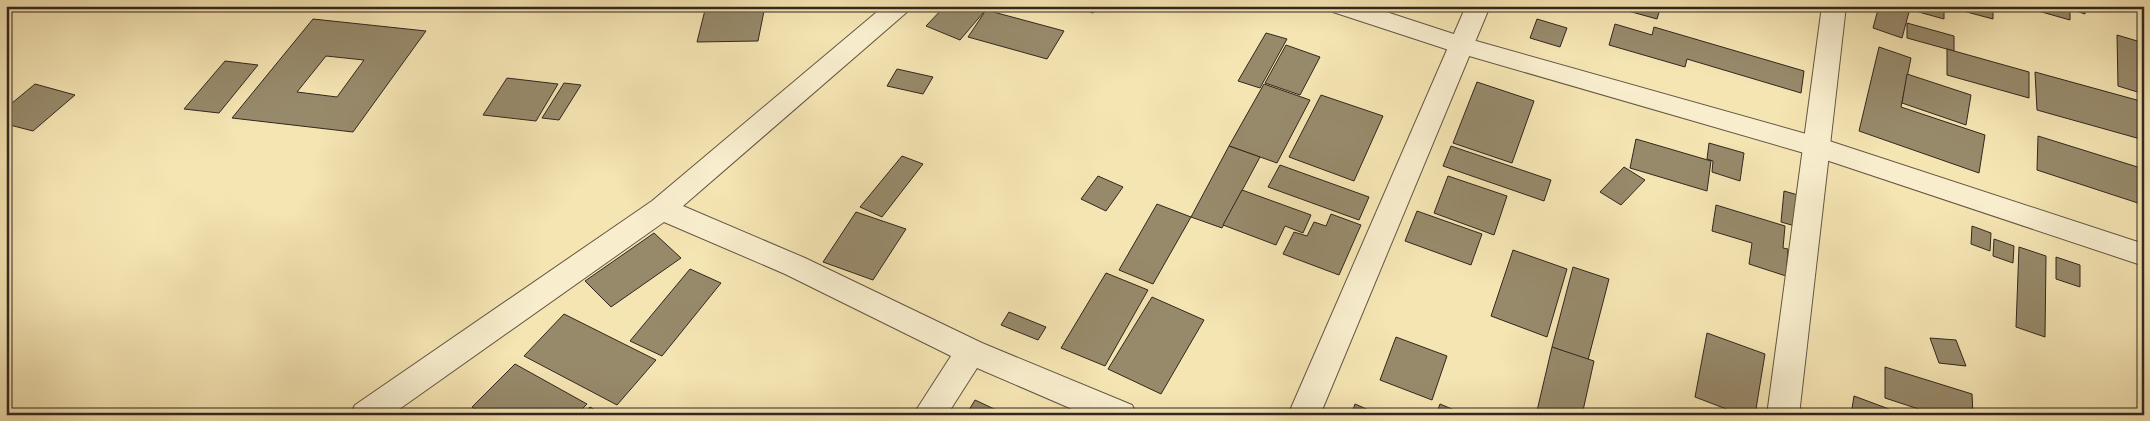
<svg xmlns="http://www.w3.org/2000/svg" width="2150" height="421" viewBox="0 0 2150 421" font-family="Cardo,serif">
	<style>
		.building { fill: #978a6b; stroke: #32271e; fill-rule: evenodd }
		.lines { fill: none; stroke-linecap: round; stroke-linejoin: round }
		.minor-casing { stroke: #635643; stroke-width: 2 }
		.tertiary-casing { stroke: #635643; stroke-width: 2 }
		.minor { fill: #f8eece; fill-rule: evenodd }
		.tertiary { fill: #f8eece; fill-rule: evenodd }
	</style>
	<rect width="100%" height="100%" fill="#f5e5b3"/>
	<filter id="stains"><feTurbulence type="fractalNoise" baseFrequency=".004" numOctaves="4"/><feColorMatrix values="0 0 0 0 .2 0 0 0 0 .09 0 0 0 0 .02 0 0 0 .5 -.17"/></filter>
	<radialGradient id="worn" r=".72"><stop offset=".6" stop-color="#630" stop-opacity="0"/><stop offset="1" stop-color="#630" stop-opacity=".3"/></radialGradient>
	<g class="building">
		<path d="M706 6H765L758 41 697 42Z"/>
		<path d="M945 6H989L960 40 926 26Z"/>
		<path d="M1075 6H1099L1093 13Z"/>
		<path d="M1427 6H1447L1445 12Z"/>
		<path d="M1622 6H1661L1657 19 1621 9Z"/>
		<path d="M1879 6H1890L1909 12 1902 38 1873 28Z"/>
		<path d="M1897 6H1944V19Z"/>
		<path d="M1993 6V19L1948 7V6Z"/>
		<path d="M2031 6H2085V14L2070 9V20L2031 9Z"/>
		<path d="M986 10 1064 31 1047 59 968 37Z"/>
		<path d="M313 19 426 31 353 132 232 118ZM326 56 364 60 337 97 297 92Z"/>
		<path d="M1537 19 1567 28 1560 47 1530 38Z"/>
		<path d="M1907 23 1954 36V51L1907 38Z"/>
		<path d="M1615 24 1652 35 1654 27 1804 71 1801 93 1687 59 1685 67 1609 45Z"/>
		<path d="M1266 33 1287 39 1260 88 1238 81Z"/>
		<path d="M2117 35 2144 43V94L2118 86Z"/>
		<path d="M1286 45 1320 57 1300 95 1265 83Z"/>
		<path d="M1879 47 1911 58 1901 107 1985 135 1979 173 1859 131Z"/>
		<path d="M1947 49 2029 72V98L1947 75Z"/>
		<path d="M225 61 258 65 219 113 184 109Z"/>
		<path d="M897 69 933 77 923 94 887 86Z"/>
		<path d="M2035 72 2144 102V140L2037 110Z"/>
		<path d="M1907 74 1971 95 1966 125 1902 103Z"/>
		<path d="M507 78 558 84 536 121 483 115Z"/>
		<path d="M1477 82 1534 101 1512 163 1453 143Z"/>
		<path d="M564 83 581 85 559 120 542 118Z"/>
		<path d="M35 84 75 95 33 131 6 124V108Z"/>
		<path d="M1264 84 1310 100 1277 163 1229 146Z"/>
		<path d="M1321 95 1383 116 1354 181 1289 157Z"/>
		<path d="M2038 136 2144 169V205L2037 170Z"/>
		<path d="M1636 139 1711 161 1707 191 1630 168Z"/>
		<path d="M1709 143 1744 153 1740 181 1712 172 1713 161 1707 159Z"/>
		<path d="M1229 146 1260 157 1222 228 1191 217Z"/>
		<path d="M1451 146 1551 180 1544 201 1443 166Z"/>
		<path d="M902 156 923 164 882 217 860 207Z"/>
		<path d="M1280 165 1369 197 1359 220 1268 187Z"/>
		<path d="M1624 167 1645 180 1621 205 1600 192Z"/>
		<path d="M1098 176 1123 187 1106 211 1081 199Z"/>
		<path d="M1448 176 1507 196 1494 235 1434 213Z"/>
		<path d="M1242 190 1311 215 1303 233 1285 226 1276 245 1223 225Z"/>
		<path d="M1784 191 1805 197 1802 228 1781 222Z"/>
		<path d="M1157 204 1191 217 1153 284 1119 270Z"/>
		<path d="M1716 205 1785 226 1783 248 1788 249 1786 276 1749 264 1752 243 1712 231Z"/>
		<path d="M1417 211 1482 234 1471 265 1405 241Z"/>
		<path d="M856 212 906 229 873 280 823 262Z"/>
		<path d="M1331 214 1361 225 1339 275 1283 254 1294 232 1307 236 1314 222 1326 226Z"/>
		<path d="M1972 226 1991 233 1990 251 1971 244Z"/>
		<path d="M654 233 681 258 611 307 585 281Z"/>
		<path d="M1994 239 2014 246 2013 263 1993 256Z"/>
		<path d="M2019 247 2046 256 2045 337 2016 327Z"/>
		<path d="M1513 250 1567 269 1547 337 1491 316Z"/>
		<path d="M2056 257 2080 265V287L2056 279Z"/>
		<path d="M1573 267 1609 279 1588 360 1552 347Z"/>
		<path d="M690 269 721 283 662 356 630 341Z"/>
		<path d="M1106 273 1148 290 1105 366 1061 348Z"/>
		<path d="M1152 297 1204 320 1161 394 1108 369Z"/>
		<path d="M1009 312 1046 327 1038 340 1001 325Z"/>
		<path d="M564 314 656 360 617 405 524 356Z"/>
		<path d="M1707 333 1765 354 1755 415H1742L1695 397Z"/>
		<path d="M1396 337 1447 356 1432 400 1380 380Z"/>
		<path d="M1930 338 1956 340 1966 366 1939 363Z"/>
		<path d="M1552 347 1594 361 1582 415H1536Z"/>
		<path d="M515 364 587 404 576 415H486L472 407Z"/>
		<path d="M1885 367 1972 394 1973 415H1937L1885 398Z"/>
		<path d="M1854 396 1889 409 1888 415H1851Z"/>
		<path d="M975 400 1007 415H966Z"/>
		<path d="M1355 404 1380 415H1351Z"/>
		<path d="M1440 404 1466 415H1436Z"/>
		<path d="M590 407 604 415H582Z"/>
	</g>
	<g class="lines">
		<defs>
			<g id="minor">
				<path d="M884 6H911L907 12 683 206 805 258 982 343 1132 405 1137 415H1086L977 368 947 415H913L951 356 785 274 664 222 391 415H350L355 405 652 201Z"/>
				<path d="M1466 6H1490L1320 415H1288Z"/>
				<path d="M1822 6H1846L1799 415H1767Z"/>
			</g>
			<path id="tertiary" d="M1329 6H1368L1469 39 1817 137 2144 244V266L1811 155 1452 51 1333 12Z"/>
		</defs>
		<use href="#minor" class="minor-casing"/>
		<use href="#tertiary" class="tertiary-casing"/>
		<use href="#minor" class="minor"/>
		<use href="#tertiary" class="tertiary"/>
	</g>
	<rect width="2150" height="421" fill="none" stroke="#f5e5b3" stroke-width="25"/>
	<rect x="8" y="8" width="2135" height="406" fill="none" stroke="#32271e" stroke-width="2.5"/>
	<rect x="12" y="12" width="2125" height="396" fill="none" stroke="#32271e"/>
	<rect width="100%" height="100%" filter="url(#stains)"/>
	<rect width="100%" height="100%" fill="url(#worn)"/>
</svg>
